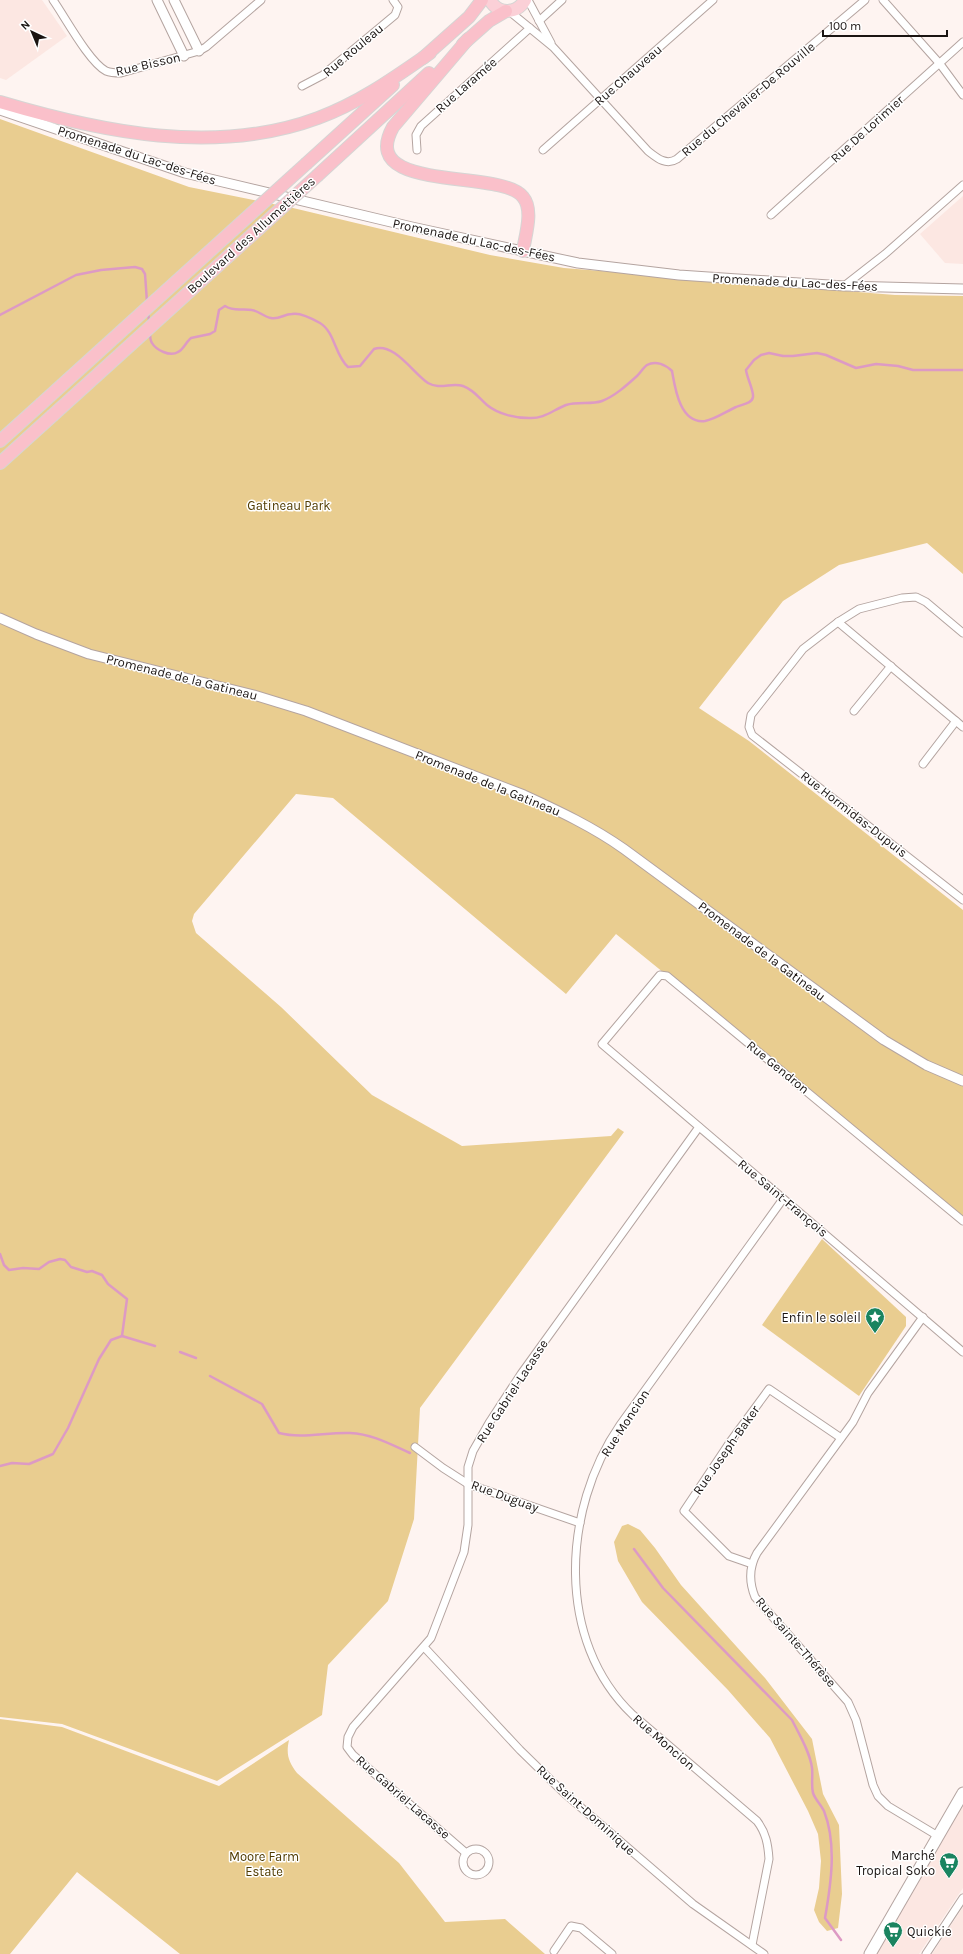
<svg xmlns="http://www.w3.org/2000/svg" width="963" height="1954" viewBox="0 0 963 1954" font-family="Karla,sans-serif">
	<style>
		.built { fill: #fce7e2 }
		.green { fill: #e9cd90 }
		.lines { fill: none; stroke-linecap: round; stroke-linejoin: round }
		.stream { stroke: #dd9ac4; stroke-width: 2.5 }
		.minor-casing { stroke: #b4a4a0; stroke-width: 9 }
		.tertiary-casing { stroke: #b4a4a0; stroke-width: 11 }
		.secondary-casing { stroke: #b4a4a0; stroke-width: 13 }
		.primary-casing { stroke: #d6d5d4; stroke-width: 14 }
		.trunk-casing { stroke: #d6d5d4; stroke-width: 14 }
		.minor { stroke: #fff; stroke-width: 7 }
		.tertiary { stroke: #fff; stroke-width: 9 }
		.secondary { stroke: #fff; stroke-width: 11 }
		.primary { stroke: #fbd0d7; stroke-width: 12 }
		.trunk { stroke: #fac0ca; stroke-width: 12 }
		.trunk-bridge-casing { stroke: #d6d5d4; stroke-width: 14; stroke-linecap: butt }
		.trunk-bridge { stroke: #fac0ca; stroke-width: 12 }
		.labels { text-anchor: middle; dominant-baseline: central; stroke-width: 3; stroke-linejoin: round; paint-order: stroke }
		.street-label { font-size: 13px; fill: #1a1412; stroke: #fff }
		.park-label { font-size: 13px; fill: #503b00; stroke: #fff }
		.poi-label { font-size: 13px; fill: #1a1412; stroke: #fff; text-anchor: end }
	</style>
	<rect width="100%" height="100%" fill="#fef4f1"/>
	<g class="built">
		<path d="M0 0H42L67 36 6 80 0 78Z"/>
		<path d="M963 196V264L945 263 920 234Z"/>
		<path d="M963 1804V1888L919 1954H875Z"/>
		<path d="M963 1907V1954H932Z"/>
	</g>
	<g class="green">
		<path d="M0 119 189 187 293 208 490 255 564 268 895 295 963 296V574L927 543 839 565 783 601 699 708 749 741 963 910V1220L839 1115 616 934 566 994 333 798 296 794 194 914 192 921 196 933 281 1007 372 1095 462 1146 611 1136 618 1128 624 1132 420 1408 414 1519 388 1601 328 1665 322 1715 217 1781 62 1724 0 1717Z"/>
		<path d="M822 1239 906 1317V1326L859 1396 762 1325Z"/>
		<path d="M628 1524 640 1530 655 1548 681 1585 765 1678 812 1739 823 1794 839 1825 842 1894 838 1928 827 1931 819 1922 814 1910 819 1888 821 1861 818 1834 808 1811 770 1738 728 1690 642 1602 618 1561 614 1542 622 1526Z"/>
		<path d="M0 1719 62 1727 219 1786 289 1740C286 1754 288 1761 297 1773L399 1863 445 1922 505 1919 545 1954H180L77 1872 10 1954H0Z"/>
	</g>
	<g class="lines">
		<g class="stream">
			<path d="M148 311 149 322"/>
			<path d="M0 315 76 275 101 270 135 267 142 269 145 274 147 302"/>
			<path d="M150 333C150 336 150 340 152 343 156 350 170 357 178 352 183 350 186 342 191 338L210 334 215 331 219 310 225 306C234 312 242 308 252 310 259 311 264 317 271 318 279 320 284 314 292 314 300 312 313 319 320 323 335 332 335 356 348 367L360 366 374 349C394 342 413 373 428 383 440 390 452 382 463 386 474 390 479 398 487 405 498 414 515 418 529 418 544 419 553 410 566 405 578 401 591 405 602 401 615 396 627 385 637 376 640 373 643 368 647 365 656 360 666 365 672 371 675 388 680 424 705 421 716 419 725 412 736 407 742 404 752 404 753 397 754 391 747 378 746 370L754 360 761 355 769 353 783 356H793L817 353 826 355 856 368 876 364 898 366 913 370H963"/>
			<path d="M0 1254 4 1265 9 1270 23 1268 39 1269 49 1262 60 1259 65 1260 71 1267 87 1272 92 1271 102 1275 108 1284 127 1299 122 1336"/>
			<path d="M180 1352 196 1358"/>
			<path d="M210 1376 262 1404 279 1433C302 1439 326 1432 350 1433 372 1434 390 1444 410 1453"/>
			<path d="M0 1466 12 1463 29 1464 53 1454 68 1428 99 1359 111 1340 122 1336 155 1346"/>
			<path d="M634 1549 663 1588 792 1720C799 1734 810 1752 812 1768 813 1776 811 1785 813 1793 815 1799 821 1805 824 1811 837 1844 831 1884 825 1918L841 1940"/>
		</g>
		<defs>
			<g id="minor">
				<path d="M53 0C65 17 89 62 106 71 111 73 116 73 121 73L199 51 206 47 261 0"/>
				<path d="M528 0 551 43"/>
				<path d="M883 0 940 64 963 95"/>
				<path d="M509 11 553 47 648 151C657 158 666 166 677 159L865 0"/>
				<path d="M539 21 562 0"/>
				<path d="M302 86 323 75 395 15 398 7 393 0"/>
				<path d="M417 150 416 135 421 126 530 28"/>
				<path d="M543 150 713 0"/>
				<path d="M771 215 963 42"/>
				<path d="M844 286 885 254 963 185"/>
				<path d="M838 622 963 727"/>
				<path d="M963 633 926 602 916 597 902 598 859 609 838 622 803 649 751 715 749 727 752 735 963 900"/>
				<path d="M854 711 891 666"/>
				<path d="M923 764 956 721"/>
				<path d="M963 1221 667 976 660 975 602 1044 963 1352"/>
				<path d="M923 1317 868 1393 853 1422 757 1553C749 1567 749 1582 755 1597L848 1702 856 1720 873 1785 878 1796 888 1806 938 1836"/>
				<path d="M415 1447 443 1468 468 1484 580 1523"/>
				<path d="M752 1564 729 1556 684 1511 730 1442 769 1389 841 1438"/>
				<path d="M424 1647 520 1750 563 1792 693 1904 764 1954"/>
				<circle cx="476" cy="1862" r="13"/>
				<path d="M466 1853 353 1755 347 1747 348 1737 353 1727 431 1638 464 1552 468 1525V1467L473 1451 489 1423 521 1374 699 1127"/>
				<path d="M752 1945 769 1859C768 1844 766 1833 757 1821L633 1715C555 1641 562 1509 620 1425L783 1199"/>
				<path d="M554 1951 571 1926 581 1928 612 1954"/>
				<path d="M926 1954 963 1898"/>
			</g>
			<g id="tertiary">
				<path d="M157 0 184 56"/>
				<path d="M174 0 199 51"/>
				<path d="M0 110 185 173 412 227 578 263 679 275 844 286 963 289"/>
				<path d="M0 618 36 634 89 654 254 695 306 711 524 795C559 811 593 827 624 849L884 1040 926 1065 963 1081"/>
			</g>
			<path id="secondary" d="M870 1954 963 1793"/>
			<path id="primary" d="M490 0C498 15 517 14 525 0"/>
			<g id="trunk">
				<path d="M468 39 393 127C356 194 501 168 523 197 534 210 525 236 523 251"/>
				<path d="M463 44 489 21 506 11"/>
				<path d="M423 58 469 17 482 0"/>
				<path d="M0 102C101 132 216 156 318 118 359 103 394 78 430 53"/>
				<path d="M307 163 393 85"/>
				<path d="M318 175 429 73"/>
				<path d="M0 441 41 404"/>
				<path d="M0 463 52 416"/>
			</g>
		</defs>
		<use href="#minor" class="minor-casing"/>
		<use href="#tertiary" class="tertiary-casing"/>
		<use href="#secondary" class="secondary-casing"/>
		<use href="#primary" class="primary-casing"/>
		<use href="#trunk" class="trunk-casing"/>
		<use href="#minor" class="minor"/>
		<use href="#tertiary" class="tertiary"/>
		<use href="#secondary" class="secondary"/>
		<use href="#primary" class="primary"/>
		<use href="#trunk" class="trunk"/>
		<defs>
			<g id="trunk-bridge">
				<path d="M41 404 307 163"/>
				<path d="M52 416 318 175"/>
			</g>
		</defs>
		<use href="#trunk-bridge" class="trunk-bridge-casing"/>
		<use href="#trunk-bridge" class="trunk-bridge"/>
	</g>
	<defs>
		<symbol id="sight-pin" viewBox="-11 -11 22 30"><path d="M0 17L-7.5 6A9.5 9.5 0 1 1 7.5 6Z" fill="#1a8460" stroke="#fff"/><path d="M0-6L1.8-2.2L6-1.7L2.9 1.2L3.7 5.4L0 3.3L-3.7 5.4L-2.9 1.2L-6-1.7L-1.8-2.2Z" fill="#fff"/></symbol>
		<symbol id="supermarket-pin" viewBox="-11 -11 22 30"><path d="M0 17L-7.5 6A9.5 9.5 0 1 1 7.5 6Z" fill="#1a8460" stroke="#fff"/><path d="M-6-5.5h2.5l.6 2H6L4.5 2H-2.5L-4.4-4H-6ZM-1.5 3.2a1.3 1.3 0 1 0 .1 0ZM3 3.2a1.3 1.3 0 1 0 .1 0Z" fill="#fff"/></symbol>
	</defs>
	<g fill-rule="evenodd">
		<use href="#sight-pin" x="864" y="1306" width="22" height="30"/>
		<use href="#supermarket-pin" x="938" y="1851" width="22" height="30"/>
		<use href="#supermarket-pin" x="882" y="1920" width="22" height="30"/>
	</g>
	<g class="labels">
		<g class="street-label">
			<text transform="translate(353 50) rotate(-40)">Rue Rouleau</text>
			<text transform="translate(148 64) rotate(-13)">Rue Bisson</text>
			<text transform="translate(628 75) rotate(-41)">Rue Chauveau</text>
			<text transform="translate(466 85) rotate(-41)">Rue Laramée</text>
			<text transform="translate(748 99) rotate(-40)">Rue du Chevalier-De Rouville</text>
			<text transform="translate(867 129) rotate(-42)">Rue De Lorimier</text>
			<text transform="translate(137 155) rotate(18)">Promenade du Lac-des-Fées</text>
			<text transform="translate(251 235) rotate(-42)">Boulevard des Allumettières</text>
			<text transform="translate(474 240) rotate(12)">Promenade du Lac-des-Fées</text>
			<text transform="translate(795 282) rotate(3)">Promenade du Lac-des-Fées</text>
			<text transform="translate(182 677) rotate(14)">Promenade de la Gatineau</text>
			<text transform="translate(488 783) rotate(22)">Promenade de la Gatineau</text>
			<text transform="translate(854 814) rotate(38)">Rue Hormidas-Dupuis</text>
			<text transform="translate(762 951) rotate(37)">Promenade de la Gatineau</text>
			<text transform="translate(778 1067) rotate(39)">Rue Gendron</text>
			<text transform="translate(783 1198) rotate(40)">Rue Saint-François</text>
			<text transform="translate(512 1391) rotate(-57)">Rue Gabriel-Lacasse</text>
			<text transform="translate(625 1423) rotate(-57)">Rue Moncion</text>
			<text transform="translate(726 1450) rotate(-55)">Rue Joseph-Baker</text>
			<text transform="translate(505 1496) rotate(20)">Rue Duguay</text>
			<text transform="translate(796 1642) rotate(49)">Rue Sainte-Thérèse</text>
			<text transform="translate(664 1742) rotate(41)">Rue Moncion</text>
			<text transform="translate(403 1797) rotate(41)">Rue Gabriel-Lacasse</text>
			<text transform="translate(586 1810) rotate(42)">Rue Saint-Dominique</text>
		</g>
		<g class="park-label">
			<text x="289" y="505">Gatineau Park</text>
			<text x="264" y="1856">Moore Farm<tspan x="264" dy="15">Estate</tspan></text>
		</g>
		<g class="poi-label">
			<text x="861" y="1317">Enfin le soleil</text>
			<text x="935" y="1855">Marché<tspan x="935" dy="15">Tropical Soko</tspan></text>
			<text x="907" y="1931" text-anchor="start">Quickie</text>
		</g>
	</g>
	<g transform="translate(32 32) rotate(316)" stroke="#ffffff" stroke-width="3" paint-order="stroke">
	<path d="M0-3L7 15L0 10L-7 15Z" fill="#1a1412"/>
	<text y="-6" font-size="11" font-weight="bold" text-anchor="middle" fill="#1a1412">N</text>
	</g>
	<path d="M823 30v6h124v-6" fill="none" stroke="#1a1412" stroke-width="2"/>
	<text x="829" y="30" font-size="12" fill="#1a1412" stroke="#ffffff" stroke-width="3" paint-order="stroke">100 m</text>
</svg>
